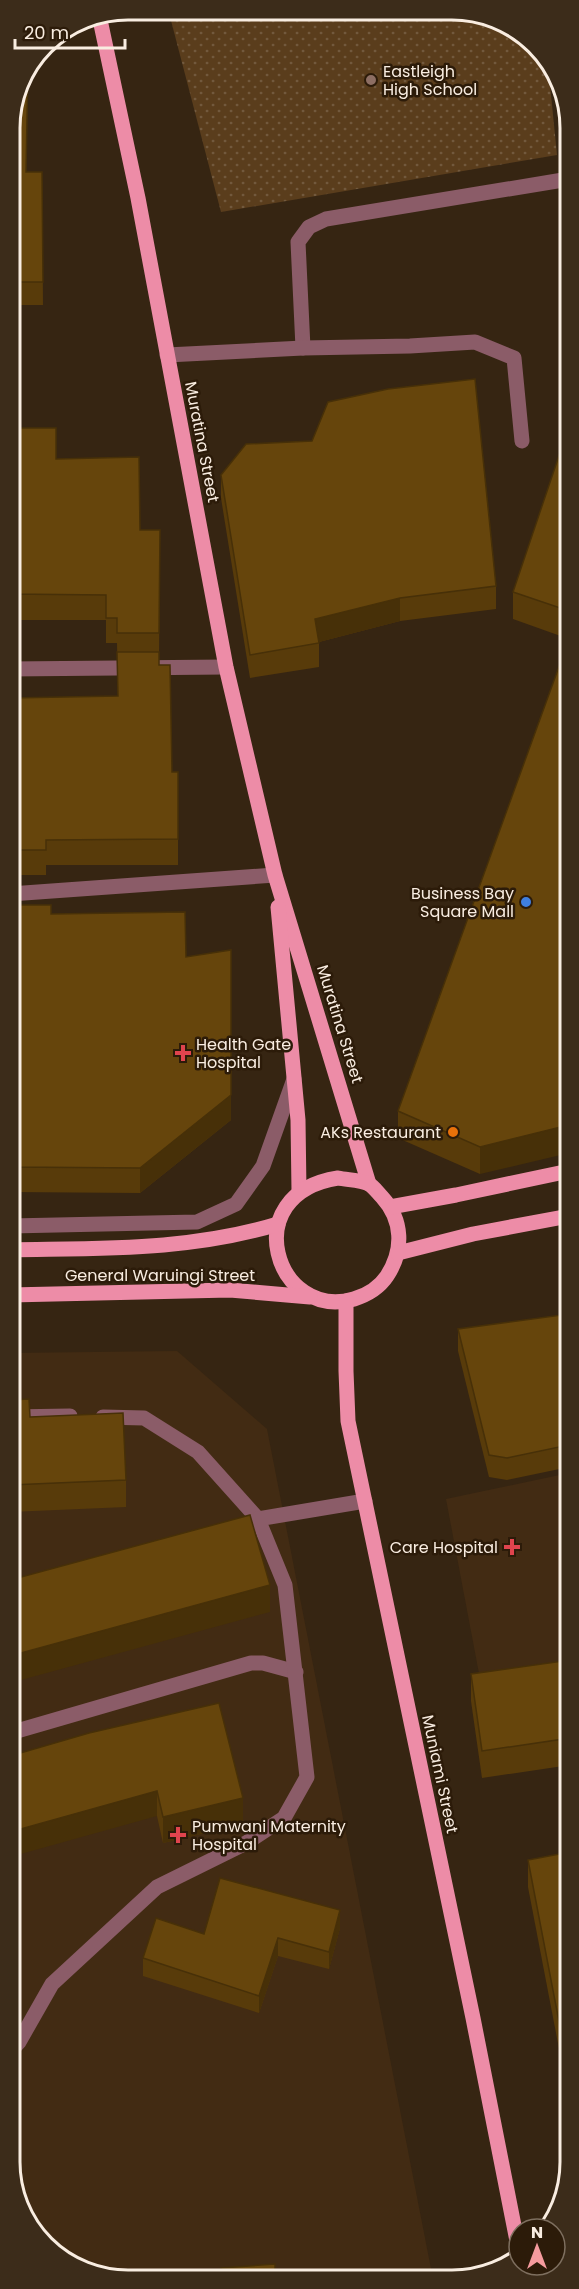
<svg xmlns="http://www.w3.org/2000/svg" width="579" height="2289" viewBox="0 0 579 2289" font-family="Poppins,sans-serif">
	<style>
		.built { fill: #422b13 }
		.park { fill: url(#park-dots) }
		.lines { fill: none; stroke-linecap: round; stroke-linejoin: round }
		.minor { stroke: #8b5c68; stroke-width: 15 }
		.major { stroke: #ed8ca7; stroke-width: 15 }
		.wall { fill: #583b0a }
		.shaded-wall { fill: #473008 }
		.building { fill: #66450c; stroke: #473008; stroke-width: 1.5 }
		.education-dot { fill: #8d6e63; stroke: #2c1b09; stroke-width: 2 }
		.shop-dot { fill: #3f7fe0; stroke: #2c1b09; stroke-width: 2 }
		.health-dot { fill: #e0444e; stroke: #2c1b09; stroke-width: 2 }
		.food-dot { fill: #e8710a; stroke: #2c1b09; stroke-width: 2 }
		.labels { text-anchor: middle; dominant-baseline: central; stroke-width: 5; stroke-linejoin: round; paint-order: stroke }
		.poi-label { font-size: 16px; fill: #f9ede1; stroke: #2c1b09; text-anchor: start }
		.street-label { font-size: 16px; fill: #f9ede1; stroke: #2c1b09 }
		.rim { fill: none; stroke: #f9ede1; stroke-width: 3 }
	</style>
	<defs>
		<pattern id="park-dots" width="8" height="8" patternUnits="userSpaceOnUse" patternTransform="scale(1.5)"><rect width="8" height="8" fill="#5a3d1c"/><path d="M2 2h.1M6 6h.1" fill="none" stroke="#72593d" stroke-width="1.8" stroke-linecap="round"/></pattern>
	</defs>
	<rect width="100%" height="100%" fill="#362512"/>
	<g class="built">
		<path d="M177 1351 267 1429 433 2279 104 2278 43 2245 10 2177V1353Z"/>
		<path d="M569 1473 570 1665 481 1684 446 1499Z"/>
	</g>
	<path class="park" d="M168 9 475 11 540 49 548 65 557 155 221 212Z"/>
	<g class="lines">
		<g class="minor">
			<path d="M303 348 298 242 309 227 326 219 569 179"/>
			<path d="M167 355 303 348 410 346 475 342 514 358 522 441"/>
			<path d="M9 669 226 667"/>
			<path d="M10 894 275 875"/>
			<path d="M10 1226 197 1222 236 1204 263 1166 294 1079"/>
			<path d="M10 1417 70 1416"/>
			<path d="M103 1417 144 1418 198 1452 258 1519"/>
			<path d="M10 1733 251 1663H263L296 1672"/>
			<path d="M10 2052 19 2042 52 1984 157 1887 246 1843 284 1818 307 1777 285 1585 258 1519 365 1501"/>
		</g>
		<g class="major">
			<path d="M99 15 138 198 226 667 275 875 369 1184"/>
			<path d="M278 907 298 1120 299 1191"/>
			<path d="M338 1178C347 1180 361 1180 369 1184 374 1187 378 1193 382 1197 403 1220 404 1250 387 1276 379 1288 367 1295 354 1299 276 1322 235 1194 338 1178Z"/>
			<path d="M390 1207 456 1195 569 1171"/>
			<path d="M10 1250C101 1248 189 1251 278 1224"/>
			<path d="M398 1253 473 1234 569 1216"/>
			<path d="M10 1295 230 1290 310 1297"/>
			<path d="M346 1301V1371L348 1421 473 2018 519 2251"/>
		</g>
	</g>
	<g class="wall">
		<path d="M9 120 26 172H42L43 305H9Z"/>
		<path d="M569 426V639L513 619V592Z"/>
		<path d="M56 459 140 530H160L159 665 172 772H178V865H46V875H10L9 698 118 696 117 643H106V620H9V494H20Z"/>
		<path d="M221 475 496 586V609L400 621 319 642V667L250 678 221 498Z"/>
		<path d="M569 639 480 1174 398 1138V1111Z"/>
		<path d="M10 905 51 914 186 957 231 1120 140 1193 10 1192Z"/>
		<path d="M569 1314V1467L507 1480 489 1477 458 1351V1329Z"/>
		<path d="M10 1400 30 1417 126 1480V1507L10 1512Z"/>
		<path d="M570 1660V1765L482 1778 471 1701V1674Z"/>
		<path d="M89 1733 243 1824 163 1843 157 1816Z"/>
		<path d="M570 1852V2106L528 1887V1860Z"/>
		<path d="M340 1928 329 1969 278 1956 259 2013 143 1976V1958L204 1934Z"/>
	</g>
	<g class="shaded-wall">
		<path d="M400 598V621L315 643V619Z"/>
		<path d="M231 1095V1120L140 1193V1168Z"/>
		<path d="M569 1125V1153L480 1174V1147Z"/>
		<path d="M270 1585V1612L10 1683V1656Z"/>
		<path d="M157 1791V1816L10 1857V1832Z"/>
		<path d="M243 1798V1824L163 1843V1817Z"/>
		<path d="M340 1910V1928L329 1969V1952Z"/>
		<path d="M278 1938V1956L259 2013V1996Z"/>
	</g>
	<g class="building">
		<path d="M28 65 26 172H42L43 282H9V120L21 75Z"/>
		<path d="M475 379 496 586 400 598 315 619 319 643 250 655 221 475 246 444 312 441 328 402 388 389Z"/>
		<path d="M569 426V611L513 592Z"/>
		<path d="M20 428H56V459L139 457 140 530H160L159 633H117V618H106V595L9 594V494H20Z"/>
		<path d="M569 639V1125L480 1147 398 1111Z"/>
		<path d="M117 652H159V665H170L172 772H178V839L46 840V850H10L9 698 118 696Z"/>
		<path d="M10 905H51V914L185 912 186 957 231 950V1095L140 1168 10 1167Z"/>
		<path d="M569 1314V1445L507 1458 489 1455 458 1329Z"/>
		<path d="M29 1399 30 1417 123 1413 126 1480 10 1485V1400Z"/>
		<path d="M250 1515 270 1585 10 1656V1580Z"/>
		<path d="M570 1660V1738L482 1751 471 1674Z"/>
		<path d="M219 1703 243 1798 163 1817 157 1791 10 1832V1756L89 1733Z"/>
		<path d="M570 1852V2079L528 1860Z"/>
		<path d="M220 1878 340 1910 329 1952 278 1938 259 1996 143 1958 156 1918 204 1934Z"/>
		<path d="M275 2264V2278H221V2268Z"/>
	</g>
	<circle class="education-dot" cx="371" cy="80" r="6"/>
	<circle class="shop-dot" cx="526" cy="902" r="6"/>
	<g class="health-dot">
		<path d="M180 1044h6v6h6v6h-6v6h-6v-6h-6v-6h6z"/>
		<path d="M509 1538h6v6h6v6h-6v6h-6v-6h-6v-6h6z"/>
		<path d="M175 1826h6v6h6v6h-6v6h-6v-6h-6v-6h6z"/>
	</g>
	<circle class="food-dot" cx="453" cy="1132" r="6"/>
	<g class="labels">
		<g class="poi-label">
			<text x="383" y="71">Eastleigh<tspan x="383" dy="18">High School</tspan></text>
			<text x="514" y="893" text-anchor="end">Business Bay<tspan x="514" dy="18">Square Mall</tspan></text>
			<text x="196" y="1044">Health Gate<tspan x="196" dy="18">Hospital</tspan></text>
			<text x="441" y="1132" text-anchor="end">AKs Restaurant</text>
			<text x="498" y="1547" text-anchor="end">Care Hospital</text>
			<text x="192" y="1826">Pumwani Maternity<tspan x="192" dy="18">Hospital</tspan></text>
		</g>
		<g class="street-label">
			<text transform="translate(202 442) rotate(79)">Muratina Street</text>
			<text transform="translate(340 1024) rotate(73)">Muratina Street</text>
			<text x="160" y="1275">General Waruingi Street</text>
			<text transform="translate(440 1774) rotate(78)">Muniami Street</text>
		</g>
	</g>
	<path d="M0 0H579V2289H0ZM128 20H452A108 108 0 0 1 560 128V2162A108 108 0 0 1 452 2270H128A108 108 0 0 1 20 2162V128A108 108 0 0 1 128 20Z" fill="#3c2c1a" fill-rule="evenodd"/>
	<path class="rim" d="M128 20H452A108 108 0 0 1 560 128V2162A108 108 0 0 1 452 2270H128A108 108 0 0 1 20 2162V128A108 108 0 0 1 128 20Z"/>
	<g transform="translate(537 2247)"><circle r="28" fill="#2c1b09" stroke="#7e6f5f" stroke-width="1.5"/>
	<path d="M0-4.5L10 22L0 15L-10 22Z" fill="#f59b9e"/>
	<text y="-9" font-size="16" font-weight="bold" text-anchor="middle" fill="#f9ede1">N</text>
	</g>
	<path d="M15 39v9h110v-9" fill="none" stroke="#f9ede1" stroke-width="3"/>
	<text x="24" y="39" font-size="18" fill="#f9ede1" stroke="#2c1b09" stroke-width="4.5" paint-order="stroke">20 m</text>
</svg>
